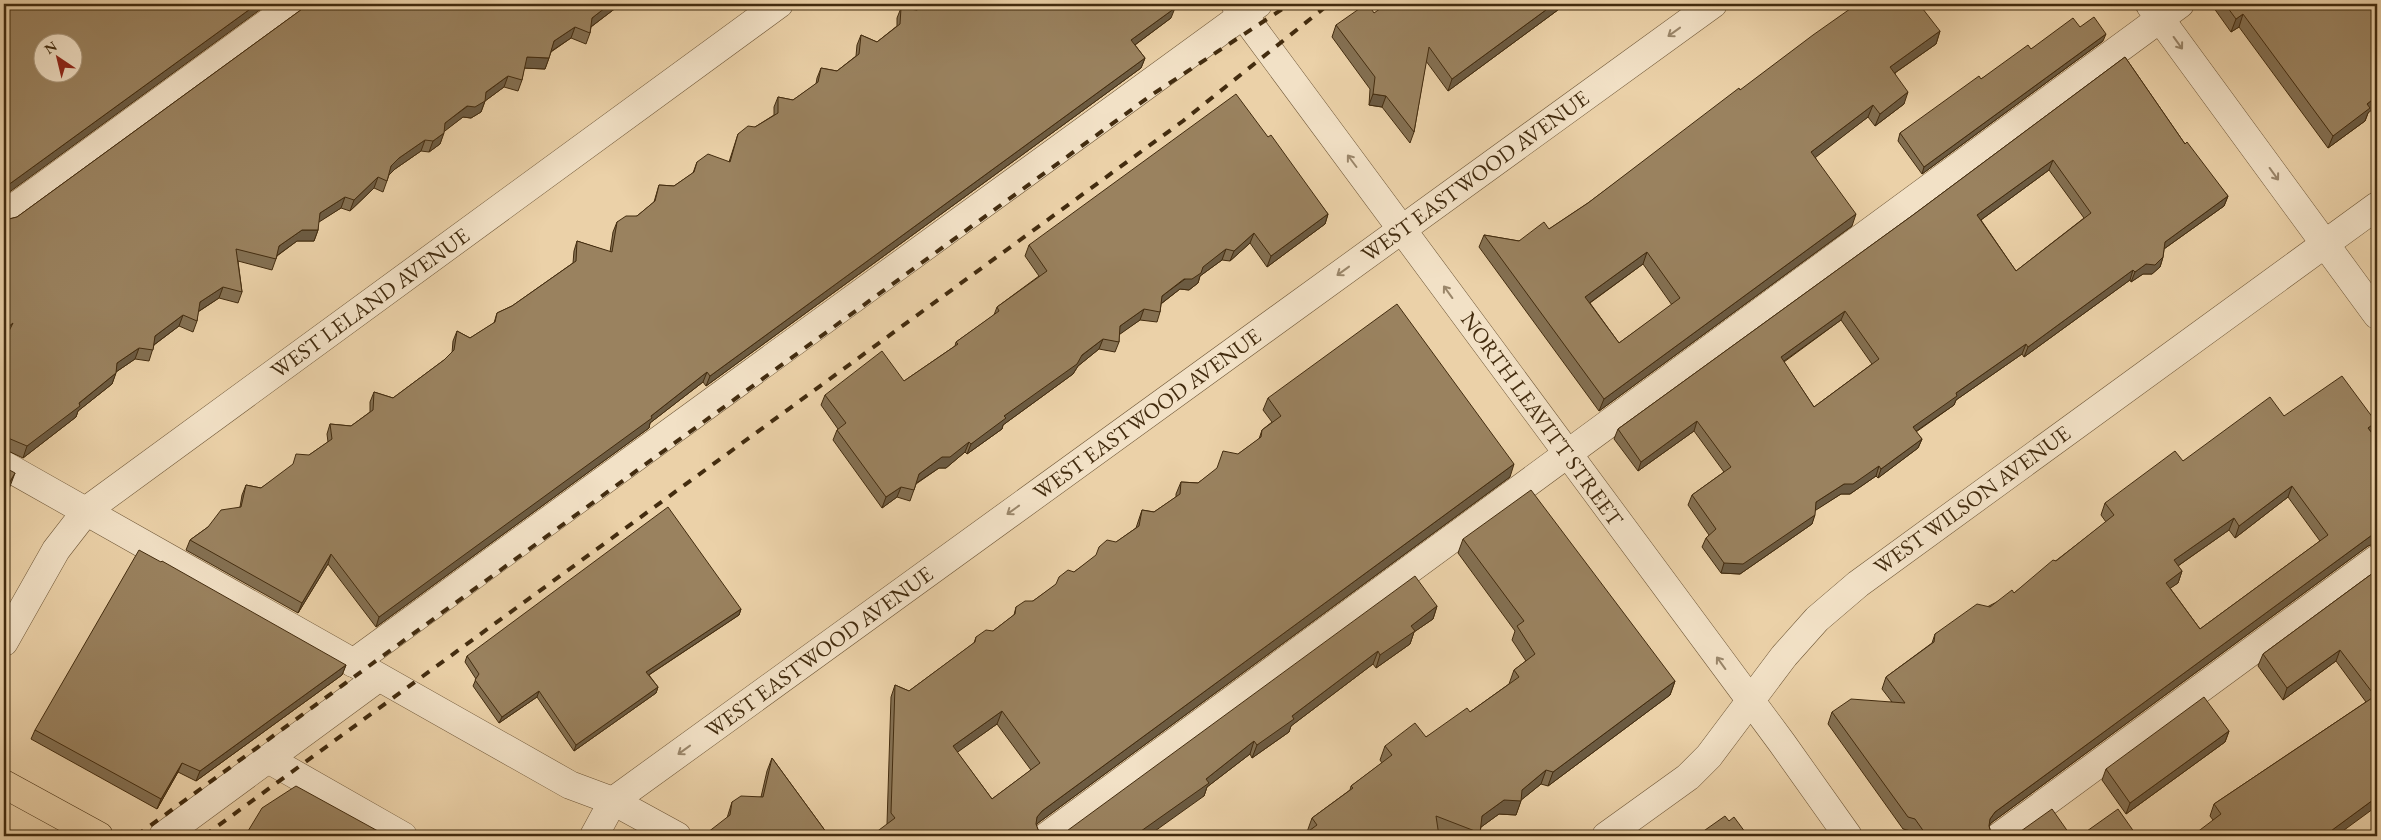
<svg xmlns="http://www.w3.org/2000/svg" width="2381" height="840" viewBox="0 0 2381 840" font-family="'EB Garamond',serif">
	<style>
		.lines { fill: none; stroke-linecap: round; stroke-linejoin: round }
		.minor-casing { stroke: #6d5535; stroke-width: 29 }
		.major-casing { stroke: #432c0f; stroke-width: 29 }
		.minor { stroke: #f2e1c6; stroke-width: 28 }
		.major { stroke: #ebd1a8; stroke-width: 28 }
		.rail { stroke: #432c0f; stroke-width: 4; stroke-dasharray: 9 9; stroke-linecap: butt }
		.wall { fill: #847052; stroke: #432c0f; fill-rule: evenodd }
		.shaded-wall { fill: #6c5b42; stroke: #432c0f }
		.building { fill: #9a825f; stroke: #432c0f; fill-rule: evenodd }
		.oneway { stroke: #9a866a }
		.labels { text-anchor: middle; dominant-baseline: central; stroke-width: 5; stroke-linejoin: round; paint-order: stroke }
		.street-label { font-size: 22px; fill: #432c0f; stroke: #f2e1c6 }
	</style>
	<rect width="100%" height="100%" fill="#ebd1a8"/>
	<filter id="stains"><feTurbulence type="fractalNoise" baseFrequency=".004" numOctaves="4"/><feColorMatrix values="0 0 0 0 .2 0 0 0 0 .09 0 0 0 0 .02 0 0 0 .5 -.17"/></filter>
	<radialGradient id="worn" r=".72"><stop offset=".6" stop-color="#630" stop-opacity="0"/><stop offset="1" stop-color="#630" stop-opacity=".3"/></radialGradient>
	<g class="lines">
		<defs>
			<g id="minor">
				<path d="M1235 4 1782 743 1848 836"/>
				<path d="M2150 5 2377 315"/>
				<path d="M4 215 294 4"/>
				<path d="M4 465 570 785 613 801 677 836"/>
				<path d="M4 642 56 550 87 510 779 4"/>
				<path d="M353 663 1258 4"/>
				<path d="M268 759 403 836"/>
				<path d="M163 836 378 678"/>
				<path d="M594 836 613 801 1713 4"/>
				<path d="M1047 836 2180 4"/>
				<path d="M1606 836 1688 777 1709 756 1784 656 1817 619 1858 584 2377 206"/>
				<path d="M2000 836 2377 559"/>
			</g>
			<path id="major" d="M4 784 99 836"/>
		</defs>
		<use href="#minor" class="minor-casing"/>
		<use href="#major" class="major-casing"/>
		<use href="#minor" class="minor"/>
		<use href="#major" class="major"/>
		<g class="rail">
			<path d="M136 836 1153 94 1290 4"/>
			<path d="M204 836 1183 121 1329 4"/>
		</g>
	</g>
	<g class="wall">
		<path d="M309 4H621L591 27 590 33 586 44 571 38 551 52 545 69 524 68 522 80 518 91 504 87 485 101 481 112 471 118 463 117 444 131 440 144 429 152 421 151 395 169 389 175 383 192 374 188 350 211 341 208 318 222V230L314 241H297L277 256 272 270 238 261 242 292 238 303 219 298 198 312 197 321 193 332 179 326 154 345 149 361 135 359 116 372 112 384 78 411 76 417 23 458 4 449V341L6 336 9 219 17 217Z"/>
		<path d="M1566 4 1448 91 1426 61 1414 132 1410 143 1382 107 1369 105 1370 89 1332 37 1336 25 1374 13Z"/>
		<path d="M2211 4H2377L2368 113 2365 121 2328 148 2239 27 2231 32Z"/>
		<path d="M901 8 917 10 1171 18 1135 45 1145 58 1141 68 706 386 703 382 650 423 649 428 376 627 328 564 298 613 186 550 190 540 208 527 240 507 242 495 246 485 261 488 328 442 327 434 330 424 351 426 370 412V402L374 392 393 398 444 360 452 353 453 341 457 331 470 338 494 323 497 313 512 306 573 263 574 251 577 241 610 252 613 232 617 222 637 216 654 202 659 185 674 186 693 173 697 162H729L738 134 755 127 774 115V107L778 97 793 100 816 84 817 78 821 68 837 71 856 56 857 45 861 35 877 42 897 26V18Z"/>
		<path d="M2080 27 2103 41 1922 174 1898 141 1900 133 1981 79 2031 49Z"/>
		<path d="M1940 31 1936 44 1895 73 1904 104 1875 126 1868 117 1815 157 1852 226 1599 411 1479 247 1484 235 1519 241 1549 229 1588 203 1740 90ZM1643 264 1672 305 1619 343 1590 303Z"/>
		<path d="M2125 57 2185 144 2228 196 2224 206 2164 249 2163 257 2160 267 2152 274H2143L2131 282 2130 280 2024 357 2022 354 1956 400 1954 405 1916 432 1922 439 1918 448 1878 478 1876 476 1850 494H1841L1815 510 1812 524 1740 574 1721 573 1702 547 1706 538 1709 535 1688 505 1692 495 1724 472 1694 431 1638 471 1614 439 1618 429 1913 215ZM2049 170 2084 218 2016 271 1981 220ZM1841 320 1872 364 1814 407 1784 362Z"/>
		<path d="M1268 137 1328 214 1325 224 1267 267 1250 243 1230 261 1222 260 1200 276 1198 283 1189 290 1180 289 1161 304 1160 312 1157 322 1140 320 1119 334V342L1115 352 1099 349 1078 366 1073 374 1003 425 1002 429 967 454 965 452 946 468H939L916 484 910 501 897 497 882 508 833 440 837 430 838 429 821 405 825 395 904 381 955 346 956 342 994 315 997 307 1039 276 1025 256 1029 245Z"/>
		<path d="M1268 398 1510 477 1038 823 1036 825 1039 832 887 824 891 697 895 685 909 691 974 643 976 637 993 631 1014 615 1016 607 1033 601 1136 528 1142 510 1154 512 1176 497V494L1181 482 1198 483 1259 439 1262 430 1272 422 1263 410ZM997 724 1031 770 992 799 957 752Z"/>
		<path d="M2284 416 2376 422 2372 433 2377 440V544L2376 543 2368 546 1991 823 1989 826 1991 833 1995 836H1915L1911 831 1903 829 1828 724 1832 712 1892 702 1882 689 1886 677 1932 643 1935 634 2014 593 2106 522 2101 515 2105 503 2183 461ZM2288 497 2320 541 2200 629 2170 588 2178 583 2182 571 2178 566 2229 530 2235 538Z"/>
		<path d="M1463 539 1675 681 1670 695 1548 786 1541 784 1521 800 1516 815 1499 814 1481 827 1479 836H1447L1438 833 1307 832 1312 818 1350 790 1351 786 1382 763 1380 760 1385 746 1426 737 1470 712 1509 684 1514 670 1526 661 1512 640 1515 631 1458 553Z"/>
		<path d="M2377 570V806L2213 820 2210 816 2214 804 2366 702 2336 661 2283 700 2258 666 2263 654Z"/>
		<path d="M1437 606 1433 619 1414 632 1410 644 1376 668 1373 664 1291 726 1289 732 1252 758 1250 754 1207 787 1204 796 1060 836Z"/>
		<path d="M741 609 739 615 649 675 658 687 656 693 574 751 537 697 499 723 473 686 476 679 465 662 467 656Z"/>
		<path d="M346 665 342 675 196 781 178 772 157 809 31 739 35 730Z"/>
		<path d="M2229 731 2225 742 2126 814 2102 780 2106 769Z"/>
		<path d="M772 758 829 836 727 818 732 802 761 797 767 771Z"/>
	</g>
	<g class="shaded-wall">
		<path d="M257 4H268L4 196V188Z"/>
		<path d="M610 4H621L588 29 592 18Z"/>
		<path d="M1554 4H1566L1448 91 1452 79Z"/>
		<path d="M1175 8 1171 18 1128 50 1131 40Z"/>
		<path d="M2243 14 2239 27 2231 32 2236 19Z"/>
		<path d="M575 27 571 38 550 52 554 41Z"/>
		<path d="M1940 31 1936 44 1886 79 1890 67Z"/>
		<path d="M2106 34 2103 41 1922 174 1924 167Z"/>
		<path d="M527 57 549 58 545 69 523 68Z"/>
		<path d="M1145 58 1141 68 706 386 710 376Z"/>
		<path d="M508 76 504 87 485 101 481 112 471 118 463 117 441 134 445 123Z"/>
		<path d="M1908 92 1904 104 1875 126 1880 114Z"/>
		<path d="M1373 94 1386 96 1382 107 1369 105Z"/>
		<path d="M2377 96V106L2368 113 2365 121 2328 148 2333 136 2367 104Z"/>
		<path d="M1873 105 1868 117 1807 164 1811 152Z"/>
		<path d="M444 133 440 144 429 152 433 141Z"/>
		<path d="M425 140 421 151 395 169 387 177 391 166 399 158Z"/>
		<path d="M2053 160 2049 170 1974 225 1977 215Z"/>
		<path d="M378 177 374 188 350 211 354 200Z"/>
		<path d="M2228 196 2224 206 2161 251 2165 242Z"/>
		<path d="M345 197 341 208 316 224 320 213Z"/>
		<path d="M1328 214 1325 224 1267 267 1271 256Z"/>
		<path d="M1856 214 1852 226 1599 411 1604 399Z"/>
		<path d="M302 230H318L314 241H297L275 257 279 246Z"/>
		<path d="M1254 233 1250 243 1230 261 1234 251Z"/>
		<path d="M1226 249 1222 260 1200 276 1198 283 1189 290 1180 289 1158 306 1162 296Z"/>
		<path d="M1647 252 1643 264 1581 309 1585 297Z"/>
		<path d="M2163 257 2160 267 2152 274H2143L2131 282 2135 272 2146 264Z"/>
		<path d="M2133 270 2130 280 2024 357 2028 347Z"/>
		<path d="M223 287 219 298 196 313 200 302Z"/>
		<path d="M1144 309 1140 320 1116 337 1120 326Z"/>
		<path d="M1845 311 1841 320 1777 366 1781 357Z"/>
		<path d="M183 315 179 326 151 347 155 336Z"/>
		<path d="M13 323 9 334 4 338V330Z"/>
		<path d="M1103 339 1099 349 1078 366 1073 374 1003 425 1002 429 967 454 971 444 1004 416Z"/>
		<path d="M2026 344 2022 354 1956 400 1954 405 1909 436 1913 427 1956 393Z"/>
		<path d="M139 348 135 359 113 374 117 363Z"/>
		<path d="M707 372 703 382 650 423 649 428 376 627 379 617 651 416Z"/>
		<path d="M116 373 112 384 78 411 76 417 23 458 27 446Z"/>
		<path d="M1697 421 1694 431 1638 471 1641 462Z"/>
		<path d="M2376 422 2372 433 2368 428Z"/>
		<path d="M1922 439 1918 448 1878 478 1881 469Z"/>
		<path d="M969 442 965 452 946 468H939L915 484 919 474 942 457Z"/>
		<path d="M1514 464 1510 477 1038 823 1033 830 1037 817 1042 811Z"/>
		<path d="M1879 466 1876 476 1850 494H1841L1813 512 1816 502 1844 484Z"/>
		<path d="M15 473 9 489 4 498V492Z"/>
		<path d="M2292 486 2288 497 2235 538 2239 526Z"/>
		<path d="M901 487 897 497 882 508 886 497Z"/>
		<path d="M1815 515 1812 524 1740 574 1721 573 1724 563Z"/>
		<path d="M2234 518 2229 530 2169 572 2174 560Z"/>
		<path d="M2377 533V539L2376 543 2368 546 1991 823 1986 830 1990 819 1995 812 2372 535Z"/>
		<path d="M331 554 328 564 298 613 302 603Z"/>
		<path d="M2182 571 2178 583 2162 594 2166 583Z"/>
		<path d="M1437 606 1433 619 1414 632 1410 644 1376 668 1380 655 1411 626Z"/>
		<path d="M741 609 739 615 644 678 646 672Z"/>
		<path d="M2340 650 2336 661 2283 700 2287 688Z"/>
		<path d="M1378 651 1373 664 1291 726 1289 732 1252 758 1257 745 1292 716Z"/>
		<path d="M346 665 342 675 196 781 200 771Z"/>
		<path d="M1675 681 1670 695 1548 786 1553 772Z"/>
		<path d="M658 687 656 693 574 751 576 745Z"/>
		<path d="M539 691 537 697 499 723 502 717Z"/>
		<path d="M1002 711 997 724 948 759 953 746Z"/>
		<path d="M2229 731 2225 742 2126 814 2130 803Z"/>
		<path d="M1254 741 1250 754 1207 787 1204 796 1148 836H1134Z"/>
		<path d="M182 763 178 772 157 809 161 799Z"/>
		<path d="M1546 770 1541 784 1520 801H1521L1516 815 1499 814 1477 830 1482 816 1504 800 1522 790Z"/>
		<path d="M2377 797V806L2336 836H2324Z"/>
	</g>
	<g class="building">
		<path d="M4 4H257L4 188ZM42 42H72V72H42Z"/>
		<path d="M309 4H610L592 18 590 33 575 27 554 41 549 58 527 57 522 80 508 76 486 92 485 101 475 107 467 106 445 123 444 133 433 141 425 140 399 158 391 166 387 181 378 177 354 200 345 197 320 213 318 230H302L279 246 276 259 236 249 242 292 223 287 200 302 197 321 183 315 155 336 153 350 139 348 117 363 116 373 79 403 80 406 27 446 8 438 4 433V341L13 323 4 330V218L9 219 17 217Z"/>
		<path d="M925 4H1171L1175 8 1131 40 1145 58 710 376 707 372 651 416 652 418 379 617 331 554 302 603 190 540 208 527 221 510 241 507 246 485 261 488 293 464 296 454 309 455 332 439 330 424 351 426 373 410 374 392 393 398 444 360 454 350 457 331 470 338 495 322 497 313 512 306 576 261 577 241 612 252 617 222 626 216H637L655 201 659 185 674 186 694 172 697 162 708 154 730 162 738 134 748 126 755 127 778 113V97L793 100 818 82 821 68 837 71 859 54 861 35 877 42 900 24 901 8 917 10Z"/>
		<path d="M1366 4H1368L1374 13 1387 4H1554L1452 79 1429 47 1414 132 1386 96 1373 94 1375 77 1336 25Z"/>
		<path d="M1857 4H1919L1940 31 1890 67 1908 92 1880 114 1873 105 1811 152 1856 214 1604 399 1484 235 1519 241 1544 222 1549 229 1588 203 1739 88 1740 90 1813 35ZM1647 252 1680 298 1619 343 1585 297Z"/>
		<path d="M2225 4H2377V96L2367 104 2370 108 2333 136 2243 14 2236 19Z"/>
		<path d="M2094 17 2106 34 1924 167 1900 133 1979 76 1981 79 2028 45 2031 49 2073 18 2080 27Z"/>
		<path d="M2125 57 2185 144 2187 142 2228 196 2165 242 2163 257 2155 265 2146 264 2135 272 2133 270 2028 347 2026 344 1956 393 1957 396 1913 427 1922 439 1881 469 1879 466 1853 484H1844L1816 502 1815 515 1743 564 1724 563 1706 538 1716 529 1692 495 1731 467 1697 421 1641 462 1618 429 1913 215ZM2053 160 2091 213 2016 271 1977 215ZM1845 311 1879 359 1814 407 1781 357Z"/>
		<path d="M1236 94 1268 137 1271 135 1328 214 1271 256 1254 233 1234 251 1226 249 1203 267 1201 273 1192 279H1184L1162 296 1160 312 1144 309 1120 326 1119 342 1103 339 1082 355 1077 364 1004 416 1006 418 971 444 969 442 950 457H942L919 474 914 490 901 487 886 497 837 430 846 423 825 395 882 351 904 381 958 344 956 342 999 311 997 307 1047 271 1029 245Z"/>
		<path d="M1397 304 1514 464 1042 811 1037 817 1036 824 1039 832 1044 836H871L895 818 891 813 895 685 909 691 975 642 976 637 986 630 993 631 1015 614 1016 607 1025 601H1033L1056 584 1059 577 1068 570 1074 572 1096 555 1099 547 1107 540 1116 542 1139 526 1142 510 1154 512 1180 494 1181 482 1198 483 1217 468 1223 451 1238 454 1261 437 1262 430 1281 416 1268 398ZM1002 711 1040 763 992 799 953 746Z"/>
		<path d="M2342 376 2376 422 2368 428 2377 440V533L2372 535 1995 812 1990 819 1989 826 1991 833 1995 836H1927L1915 819 1908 817 1832 712 1851 699 1905 703 1886 677 1934 642 1935 634 1977 604 1990 607 2012 590 2014 593 2053 560 2056 561 2114 515 2105 503 2175 451 2183 461 2270 397 2284 416ZM2292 486 2328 535 2200 629 2166 583 2182 571 2174 560 2234 518 2239 526Z"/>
		<path d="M4 467 15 473 4 492Z"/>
		<path d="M1531 490 1675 681 1553 772 1546 770 1522 790 1521 801 1504 800 1482 816 1480 833 1436 816 1439 836H1302L1317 825 1312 818 1353 788 1351 786 1392 755 1385 746 1415 723 1426 737 1467 708 1470 712 1519 677 1514 670 1535 654 1517 626 1524 621 1463 539Z"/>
		<path d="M668 507 741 609 646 672 658 687 576 745 539 691 502 717 475 680 479 674 467 656Z"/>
		<path d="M139 550 161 562 162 561 346 665 200 771 182 763 161 799 35 730Z"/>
		<path d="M2377 570V797L2324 836H2192L2221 814 2214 804 2375 696 2340 650 2287 688 2263 654Z"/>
		<path d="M1415 576 1437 606 1411 626 1415 631 1380 655 1378 651 1292 716 1294 719 1257 745 1254 741 1206 779 1209 783 1134 836H1060Z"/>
		<path d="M2204 697 2229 731 2130 803 2106 769Z"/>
		<path d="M772 758 829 836H703L730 815 732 802 741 796 763 797Z"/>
		<path d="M296 786 387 836H245L262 808Z"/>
		<path d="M2052 809 2071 836H2014Z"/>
		<path d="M2118 809 2137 836H2080Z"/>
		<path d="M1725 816 1729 821 1734 817 1748 836H1699L1698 835Z"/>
	</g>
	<defs><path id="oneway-shaft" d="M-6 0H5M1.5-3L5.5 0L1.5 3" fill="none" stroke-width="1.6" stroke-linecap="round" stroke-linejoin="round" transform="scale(1.25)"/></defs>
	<g class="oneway">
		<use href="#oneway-shaft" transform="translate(1674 32) rotate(144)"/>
		<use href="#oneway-shaft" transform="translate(2178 43) rotate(54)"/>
		<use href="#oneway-shaft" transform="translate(1352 161) rotate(-127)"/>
		<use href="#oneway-shaft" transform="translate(2274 174) rotate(54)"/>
		<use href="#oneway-shaft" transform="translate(1343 271) rotate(144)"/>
		<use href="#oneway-shaft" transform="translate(1448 292) rotate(-126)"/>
		<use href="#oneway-shaft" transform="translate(1013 510) rotate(144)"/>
		<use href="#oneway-shaft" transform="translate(1721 663) rotate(-126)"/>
		<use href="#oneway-shaft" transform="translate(684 750) rotate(144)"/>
	</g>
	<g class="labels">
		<g class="street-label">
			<text transform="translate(1475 176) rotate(-36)">WEST EASTWOOD AVENUE</text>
			<text transform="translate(370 303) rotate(-36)">WEST LELAND AVENUE</text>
			<text transform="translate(1147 414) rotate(-36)">WEST EASTWOOD AVENUE</text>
			<text transform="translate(1542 419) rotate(54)">NORTH LEAVITT STREET</text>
			<text transform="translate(1972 500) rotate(-36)">WEST WILSON AVENUE</text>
			<text transform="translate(819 652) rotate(-36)">WEST EASTWOOD AVENUE</text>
		</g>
	</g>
	<rect width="2381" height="840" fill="none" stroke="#ebd1a8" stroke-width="20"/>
	<rect x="5" y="5" width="2371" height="830" fill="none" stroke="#432c0f" stroke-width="2.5"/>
	<rect x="10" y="10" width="2361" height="820" fill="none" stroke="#432c0f"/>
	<g transform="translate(58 58) rotate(325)"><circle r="24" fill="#f2e1c6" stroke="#ac997d"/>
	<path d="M0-4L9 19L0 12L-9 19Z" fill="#8f2418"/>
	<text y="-8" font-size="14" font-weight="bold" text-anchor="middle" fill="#432c0f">N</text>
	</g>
	<rect width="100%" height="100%" filter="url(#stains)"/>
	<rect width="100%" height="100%" fill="url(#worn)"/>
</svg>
